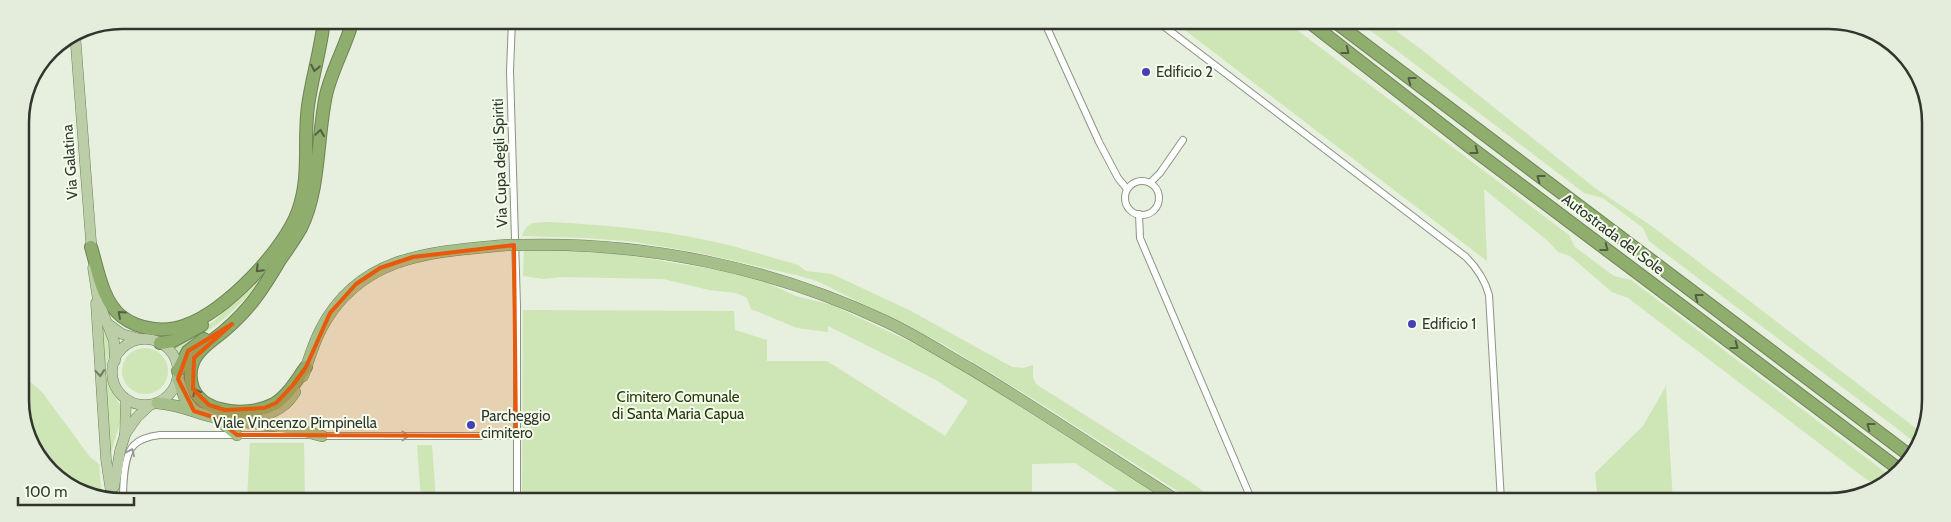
<svg xmlns="http://www.w3.org/2000/svg" width="1951" height="522" viewBox="0 0 1951 522" font-family="Cabin,sans-serif">
	<style>
		.green { fill: #cee5b5 }
		.lines { fill: none; stroke-linecap: round; stroke-linejoin: round }
		.minor-casing { stroke: #8c9484; stroke-width: 8 }
		.primary-casing { stroke: #6e8356; stroke-width: 11 }
		.trunk-casing { stroke: #6e8356; stroke-width: 12 }
		.motorway-casing { stroke: #6e8356; stroke-width: 14 }
		.minor { stroke: #fff; stroke-width: 6 }
		.primary { stroke: #bccea7; stroke-width: 10 }
		.trunk { stroke: #a6be8a; stroke-width: 11 }
		.motorway { stroke: #8fad6c; stroke-width: 12 }
		.trunk-bridge-casing { stroke: #6e8356; stroke-width: 12; stroke-linecap: butt }
		.trunk-bridge { stroke: #a6be8a; stroke-width: 11 }
		.oneway { stroke: #535f44 }
		.oneway2 { stroke: #707a64 }
		.oneway3 { stroke: #989a96 }
		.marked { fill: #e8590c; fill-opacity: 0.2; stroke: #e8590c; stroke-width: 4; stroke-linejoin: round }
		.poi-dot { fill: #4640b6; stroke: #f4fdeb; stroke-width: 2 }
		.labels { text-anchor: middle; dominant-baseline: central; stroke-width: 4; stroke-linejoin: round; paint-order: stroke }
		.poi-label { font-size: 15px; fill: #32352e; stroke: #f4fdeb; text-anchor: start }
		.street-label { font-size: 15px; fill: #32352e; stroke: #f4fdeb }
		.park-label { font-size: 15px; fill: #27380b; stroke: #f4fdeb }
		.rim { fill: none; stroke: #32352e; stroke-width: 2.5 }
	</style>
	<rect width="100%" height="100%" fill="#e7efde"/>
	<g class="green">
		<path d="M1173 21H1285L1569 235 1575 247 1614 276 1631 280 1893 478 1876 485 1866 479 1628 298 1612 292 1570 256 1558 252 1549 242 1484 189 1487 261Z"/>
		<path d="M1358 21H1383L1422 50 1595 188 1653 227 1922 433 1916 443 1649 241 1643 228 1603 198 1584 193Z"/>
		<path d="M548 222C611 225 675 231 736 247 757 253 777 259 798 265L806 271 832 274 911 311 1012 367 1023 368 1033 365V378L1036 384 1189 481 1217 501H1193L1035 400 943 344 817 281 796 275 700 253 636 242 587 238 522 236C528 221 533 223 548 222Z"/>
		<path d="M549 250 619 254 730 272 765 282 796 296 832 305 934 353 977 379 1168 501H1132L1075 463 1032 464V501L522 500 523 310 734 311 735 330 767 340V361H827L945 436 968 401 936 380 828 326V332L797 328 751 309 747 298 736 293 709 290 663 279 562 277 544 279 523 276 524 251Z"/>
		<path d="M265 272C253 292 239 306 221 321 205 334 193 339 179 355L174 345 213 322Z"/>
		<path d="M99 316 111 347 106 366V377L110 387 121 407 122 415 110 457Z"/>
		<circle cx="145" cy="371" r="23"/>
		<path d="M22 375 42 392 90 457 99 464 102 500 50 472 22 420Z"/>
		<path d="M1666 386 1673 502H1598L1595 473 1643 426Z"/>
		<path d="M250 443H304L305 500H247Z"/>
		<path d="M417 445H432L436 500H421Z"/>
	</g>
	<g class="lines">
		<defs>
			<g id="minor">
				<path d="M512 20 510 71 517 306V500"/>
				<path d="M1044 21 1099 142 1118 178 1127 189"/>
				<path d="M1157 21 1466 257C1477 268 1485 280 1489 295L1501 501"/>
				<circle cx="1142" cy="198" r="17"/>
				<path d="M1150 183 1160 173 1183 140"/>
				<path d="M1139 214 1140 238 1252 501"/>
				<path d="M321 436H516"/>
				<path d="M123 500C123 486 124 454 134 445 141 438 151 436 160 435H306"/>
			</g>
			<g id="primary">
				<path d="M75 33 92 254"/>
				<path d="M93 268 98 300 114 341 115 361"/>
				<path d="M96 303 106 459 112 499"/>
				<path d="M108 324 122 334 140 339"/>
				<circle cx="145" cy="372" r="33"/>
				<path d="M125 434 137 417 150 405"/>
				<path d="M114 487 120 451 125 435 126 399"/>
			</g>
			<g id="trunk">
				<path d="M523 245C648 242 773 268 885 321 915 335 943 353 971 369 1041 411 1109 457 1178 501"/>
				<path d="M303 376C309 360 313 344 321 329 360 254 432 252 507 245"/>
				<path d="M178 379 185 399 194 411"/>
				<path d="M157 403C174 404 187 409 202 414 227 422 264 422 285 404 289 401 292 396 295 392"/>
				<path d="M216 418 237 435"/>
				<path d="M246 422 291 428 322 436"/>
			</g>
			<g id="motorway">
				<path d="M1308 21 1470 147 1900 470"/>
				<path d="M1334 21 1909 455"/>
				<path d="M91 247C98 270 102 300 121 316 139 330 165 333 186 325 225 312 284 250 298 211 311 175 303 142 308 106 312 77 321 49 324 20"/>
				<path d="M160 343 173 341 202 325"/>
				<path d="M306 367C297 379 288 396 274 404 246 419 186 414 191 370 193 352 211 342 224 331 250 309 263 289 280 260 287 250 295 239 301 228 320 191 317 137 326 95 332 69 346 46 353 20"/>
				<path d="M178 371 188 351 204 339"/>
			</g>
		</defs>
		<use href="#minor" class="minor-casing"/>
		<use href="#primary" class="primary-casing"/>
		<use href="#trunk" class="trunk-casing"/>
		<use href="#motorway" class="motorway-casing"/>
		<use href="#minor" class="minor"/>
		<use href="#primary" class="primary"/>
		<use href="#trunk" class="trunk"/>
		<use href="#motorway" class="motorway"/>
		<defs>
			<path id="trunk-bridge" d="M507 245H523"/>
		</defs>
		<use href="#trunk-bridge" class="trunk-bridge-casing"/>
		<use href="#trunk-bridge" class="trunk-bridge"/>
	</g>
	<defs><path id="oneway-chevron" d="M-2-3.5L2.5 0L-2 3.5" fill="none" stroke-width="1.6" stroke-linecap="round" stroke-linejoin="round" transform="scale(1.25)"/></defs>
	<g class="oneway">
		<use href="#oneway-chevron" transform="translate(1346 51) rotate(38)"/>
		<use href="#oneway-chevron" transform="translate(315 68) rotate(101)"/>
		<use href="#oneway-chevron" transform="translate(1411 80) rotate(-143)"/>
		<use href="#oneway-chevron" transform="translate(320 133) rotate(-82)"/>
		<use href="#oneway-chevron" transform="translate(1475 151) rotate(37)"/>
		<use href="#oneway-chevron" transform="translate(1540 178) rotate(-143)"/>
		<use href="#oneway-chevron" transform="translate(1605 248) rotate(37)"/>
		<use href="#oneway-chevron" transform="translate(259 269) rotate(135)"/>
		<use href="#oneway-chevron" transform="translate(1698 297) rotate(-143)"/>
		<use href="#oneway-chevron" transform="translate(121 314) rotate(-138)"/>
		<use href="#oneway-chevron" transform="translate(1735 346) rotate(37)"/>
		<use href="#oneway-chevron" transform="translate(196 392) rotate(-119)"/>
		<use href="#oneway-chevron" transform="translate(1870 426) rotate(-143)"/>
	</g>
	<use class="oneway2" href="#oneway-chevron" transform="translate(100 373) rotate(85)"/>
	<g class="oneway3">
		<use href="#oneway-chevron" transform="translate(405 436)"/>
		<use href="#oneway-chevron" transform="translate(131 452) rotate(-65)"/>
	</g>
	<path class="marked" d="M514 245 516 436 237 435 216 418 194 411 178 379 188 351 232 324 194 358 193 389 209 405 225 410 264 408 276 403 293 385 306 367 330 313 356 284 380 268 413 257Z"/>
	<g class="poi-dot">
		<circle cx="1146" cy="72" r="5"/>
		<circle cx="1412" cy="324" r="5"/>
		<circle cx="471" cy="425" r="5"/>
	</g>
	<g class="labels">
		<g class="poi-label">
			<text x="1156" y="72">Edificio 2</text>
			<text x="1422" y="324">Edificio 1</text>
			<text x="481" y="416">Parcheggio<tspan x="481" dy="17">cimitero</tspan></text>
		</g>
		<g class="street-label">
			<text transform="translate(70 162) rotate(-94)">Via Galatina</text>
			<text transform="translate(500 163) rotate(-92)">Via Cupa degli Spiriti</text>
			<text transform="translate(1613 234) rotate(37)">Autostrada del Sole</text>
			<text x="295" y="423">Viale Vincenzo Pimpinella</text>
		</g>
		<g class="park-label">
			<text x="678" y="397">Cimitero Comunale<tspan x="678" dy="17">di Santa Maria Capua</tspan></text>
		</g>
	</g>
	<path d="M0 0H1951V522H0ZM122 29H1829A93 93 0 0 1 1922 122V400A93 93 0 0 1 1829 493H122A93 93 0 0 1 29 400V122A93 93 0 0 1 122 29Z" fill="#e4eddc" fill-rule="evenodd"/>
	<path class="rim" d="M122 29H1829A93 93 0 0 1 1922 122V400A93 93 0 0 1 1829 493H122A93 93 0 0 1 29 400V122A93 93 0 0 1 122 29Z"/>
	<path d="M18 497v8h116v-8" fill="none" stroke="#32352e" stroke-width="2.5"/>
	<text x="25" y="497" font-size="15" fill="#32352e" stroke="#f4fdeb" stroke-width="4" paint-order="stroke">100 m</text>
</svg>
